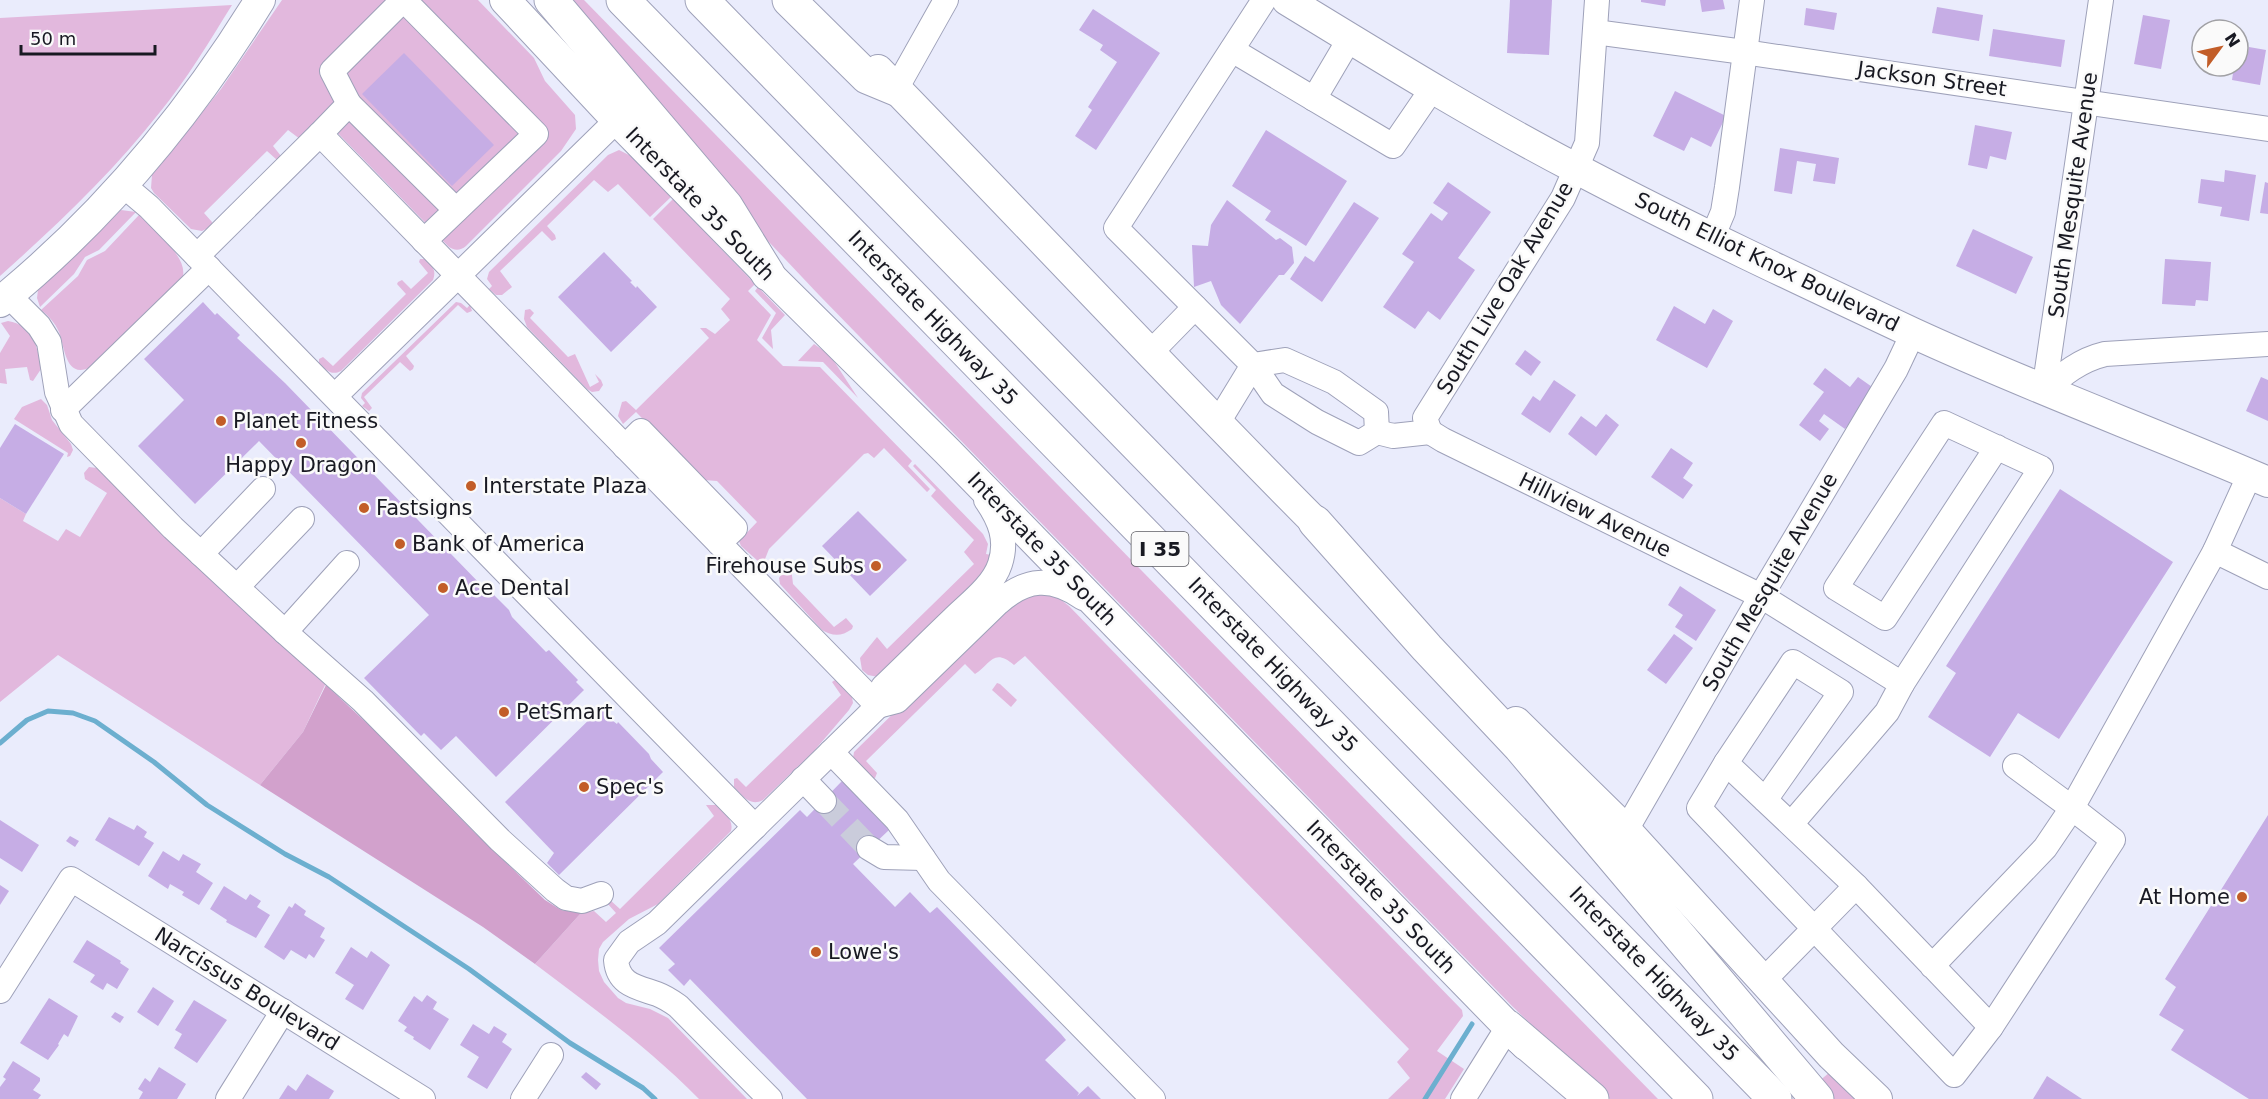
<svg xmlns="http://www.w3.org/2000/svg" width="2268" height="1099" viewBox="0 0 2268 1099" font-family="'DejaVu Sans',sans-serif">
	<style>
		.green { fill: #e2b8dd }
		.forest { fill: #d2a1cc }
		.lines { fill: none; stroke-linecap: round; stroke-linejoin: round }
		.stream { stroke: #6cafcf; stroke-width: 5 }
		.building { fill: #c6ade5 }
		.minor-tunnel { stroke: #caccdb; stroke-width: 24; stroke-dasharray: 24 12; stroke-linecap: butt }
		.minor-casing { stroke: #9ea1b9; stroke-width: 26 }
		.major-casing { stroke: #9ea1b9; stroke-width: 32 }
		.highway-casing { stroke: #9ea1b9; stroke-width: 35 }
		.minor { stroke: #fff; stroke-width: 24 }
		.major { stroke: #fff; stroke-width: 30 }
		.highway { stroke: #fff; stroke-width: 33 }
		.poi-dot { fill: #c25d28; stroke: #fafafa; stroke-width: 2 }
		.labels { text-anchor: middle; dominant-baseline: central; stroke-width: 5; stroke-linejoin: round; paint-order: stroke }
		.shield { fill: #fafafa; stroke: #5c5c63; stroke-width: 1.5 }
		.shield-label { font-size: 20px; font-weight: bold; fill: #181922 }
		.street-label { font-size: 21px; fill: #181922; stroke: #fafafa }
		.poi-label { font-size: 21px; fill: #181922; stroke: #fafafa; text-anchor: start }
	</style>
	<rect width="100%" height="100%" fill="#eaecfc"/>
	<g class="green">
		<path d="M282 0H478L534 58 545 81 575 115 576 129 561 151 466 246C460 251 454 251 448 246L323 118 300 139 288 130 273 146 281 156 277 160 267 151 204 213 212 222V226L202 231 191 229 154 193 151 188 152 175 221 89Z"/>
		<path d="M561 0H584L1658 1099H1610L1513 1007 819 295 768 241Z"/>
		<path d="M232 5C209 42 187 79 160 112 113 172 57 225 0 276V18Z"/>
		<path d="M619 150 631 156 671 197 650 217 618 184 608 192 594 180 547 226 555 235 556 239 552 241 542 231 500 271 512 287 502 295H496L489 289 492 286 487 279 489 272 608 155Z"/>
		<path d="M673 199 755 284 748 291 771 315 757 340 783 366 820 367 912 461 908 466 930 489 927 492 884 448 874 458 868 453 864 454 769 549 765 559 759 562 741 546 739 541 757 522 717 481 704 480 699 477 636 412 623 424 618 416 622 402 626 401 636 410 709 338 700 328H706L715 334 730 320 721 309 730 299 653 219Z"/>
		<path d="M121 210 136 212 99 250 85 257 74 274 40 307 37 298 38 290 87 244Z"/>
		<path d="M139 215C153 230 187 255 183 276L91 367C65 380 65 347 59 332 55 323 49 316 41 310L78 276 87 260 105 251Z"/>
		<path d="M420 259H425C432 266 437 270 433 280L341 371C331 376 326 370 319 363V359L323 357 333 366 406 294 397 284 398 282 402 280 411 289 428 273 419 262Z"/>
		<path d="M758 287 785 315 771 330 773 349 762 338 776 313 755 291Z"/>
		<path d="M456 302 461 303 467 308 470 305 472 311 467 313 458 305 406 356 414 366 413 369 410 371 400 362 364 397 372 408 369 411 362 406 365 403 361 398 362 393Z"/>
		<path d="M530 309 534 313 530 318 568 357 575 354 590 387 599 382 595 374 601 380 603 385 599 391 592 392 587 389 527 327 524 319 525 310Z"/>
		<path d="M8 321C33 325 38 347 41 369L33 381 30 380 27 367 5 369 7 384 0 383V353L10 336 1 323Z"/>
		<path d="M814 344 830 355 858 398 823 362 798 361Z"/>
		<path d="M41 399 47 405 52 420 71 444 73 450 70 456 67 457 68 453 14 419 22 407Z"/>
		<path d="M915 464 983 534 988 544 986 554 991 555 983 577 878 677 868 675 862 670 860 658 877 637 887 649 974 564 964 552 974 540 931 496 936 490 913 466Z"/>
		<path d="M89 467 97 468 168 539 326 683 303 732 260 785 58 655 0 702V498L26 514 23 521 58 541 66 529 80 537 107 493 85 479 84 473Z"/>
		<path d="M787 567H791L793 584 834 627 846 618 853 626 852 629C841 637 832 636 822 630L780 584 779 578Z"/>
		<path d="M1031 590 1056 596 1069 606 1462 1010 1463 1016 1437 1051 1464 1069 1445 1099H1388L1410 1078 1397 1062 1409 1049 1025 656 1014 665C993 647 990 665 975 674L965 664 866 761 877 773 875 778H873L853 758 854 752 1009 600Z"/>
		<path d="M835 680 852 697 853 703 849 710 814 751 763 800C750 807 743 796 734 787V779L737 778 746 787 841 695 832 682Z"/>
		<path d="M997 683 1000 684 1017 700 1011 707 992 690Z"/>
		<path d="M706 805H716C724 813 734 819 731 831L658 904 629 919 603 942 599 949 598 960 599 971 604 982 618 998 626 1003 650 1009 668 1018 747 1099H699C649 1048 592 1007 535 964L581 913 594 911 606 922 616 913 607 903 610 900 620 909 714 816Z"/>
		<path d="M1835 1068 1864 1099H1832L1818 1082Z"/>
	</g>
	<path class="forest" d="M326 685 372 728 475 833 545 900 561 910 581 913 535 964 483 927 260 785 303 732Z"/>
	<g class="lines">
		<g class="stream">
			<path d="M0 743 27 720 48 711 73 713 95 721 154 762 207 805 285 854 329 877 469 969 570 1043 643 1088 655 1099"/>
			<path d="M1425 1099 1472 1024"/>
		</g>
	</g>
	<g class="building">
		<path d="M1510 0H1552L1549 55 1507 53Z"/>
		<path d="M1641 0H1666L1665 6 1641 2Z"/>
		<path d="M1700 0H1723L1725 9 1702 12Z"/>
		<path d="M1937 7 1983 15 1979 41 1932 33Z"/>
		<path d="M1806 8 1837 13 1834 30 1804 25Z"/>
		<path d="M1093 9 1160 53 1096 150 1075 136 1092 110 1088 107 1117 62 1100 50 1103 45 1079 30Z"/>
		<path d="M2143 15 2170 20 2161 69 2134 64Z"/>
		<path d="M1993 29 2065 40 2061 67 1989 56Z"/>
		<path d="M2249 47 2266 50 2260 85 2232 80 2234 66H2238V55L2247 57Z"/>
		<path d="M404 53 494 145 452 186 362 94Z"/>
		<path d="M1675 91 1726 116 1711 147 1691 137 1684 151 1653 136Z"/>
		<path d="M1975 125 2012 132 2006 160 1990 156 1987 169 1968 165Z"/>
		<path d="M1266 130 1347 181 1306 246 1265 220 1271 211 1232 186Z"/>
		<path d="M1780 148 1839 158 1835 184 1813 181 1816 164 1797 161 1792 194 1774 191Z"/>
		<path d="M2225 170 2256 175 2249 221 2220 216 2222 207 2198 203 2201 179 2224 182Z"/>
		<path d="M1448 182 1491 212 1458 258 1475 270 1440 320 1428 311 1415 329 1383 307 1414 262 1402 254 1431 213 1442 221 1448 213 1433 203Z"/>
		<path d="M2265 182 2268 183V214L2260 213Z"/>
		<path d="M1227 200 1276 240 1280 238 1292 247 1294 263 1284 275H1279L1240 324 1221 305 1211 281 1194 287 1192 245 1208 246 1211 225Z"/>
		<path d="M1354 202 1379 218 1322 302 1290 279 1305 256 1314 262Z"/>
		<path d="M1973 229 2033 257 2016 294 1956 266Z"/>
		<path d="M604 252 632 281 630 282 636 288 637 286 657 307 611 352 558 297Z"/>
		<path d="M2165 259 2211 262 2208 301 2196 300 2195 306 2162 304Z"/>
		<path d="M203 302 215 315 217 313 240 335 237 338 285 383 485 589 491 592 509 610 512 617 546 652 549 650 578 680 576 682 584 690 496 777 456 736 441 750 424 733 421 736 364 678 429 615 259 441 195 504 138 446 184 400 144 359Z"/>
		<path d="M1674 306 1705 324 1713 309 1733 321 1707 368 1656 340Z"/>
		<path d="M1525 350 1541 362 1531 376 1515 364Z"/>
		<path d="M1825 368 1850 387 1858 377 1875 389 1845 429 1824 414 1819 421 1829 429 1820 441 1799 425 1824 392 1813 384Z"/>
		<path d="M2261 377 2268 380V421L2246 411Z"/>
		<path d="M1554 380 1576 395 1550 433 1521 414 1533 396 1540 401Z"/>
		<path d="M1606 414 1619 425 1596 456 1568 434 1581 416 1596 427Z"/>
		<path d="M15 424 64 454 26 514 0 498V448Z"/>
		<path d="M1671 448 1693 463 1683 478 1693 485 1683 499 1651 477Z"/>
		<path d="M2060 489 2173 562 2059 739 2018 713 1990 757 1928 717 1956 673 1946 666Z"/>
		<path d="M858 511 907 560 870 596 822 546Z"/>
		<path d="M1680 586 1716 610 1696 641 1675 627 1683 615 1668 605Z"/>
		<path d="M1674 634 1693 648 1666 684 1647 670Z"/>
		<path d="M601 708 613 721 617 724 618 722 649 754 651 759 663 772 559 875 547 863 554 853 505 802Z"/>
		<path d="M842 781 889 830 853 864 895 907 910 892 930 913 937 907 1061 1034 1066 1040 1045 1060 1079 1093 1077 1096 1088 1086 1101 1099H807L690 979 684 986 668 970 675 964 659 948 800 810 807 817Z"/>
		<path d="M2268 815V1099H2249L2171 1050 2184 1030 2159 1015 2176 987 2165 979Z"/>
		<path d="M109 817 134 830 137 825 147 832 144 837 154 843 139 866 95 840Z"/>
		<path d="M0 820 39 845 22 872 0 858Z"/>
		<path d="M70 836 79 841 75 847 66 841Z"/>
		<path d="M163 851 179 861 183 854 201 864 196 872 213 883 199 905 182 895 184 892 170 884 168 889 148 876Z"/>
		<path d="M0 885 9 891 0 905Z"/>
		<path d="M224 886 246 900 250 894 261 901 257 907 270 915 256 938 226 922 227 920 210 909Z"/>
		<path d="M295 903 306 911 304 915 325 928 320 937 325 940 314 958 309 954 306 959 291 950 284 960 264 947 289 906 292 908Z"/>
		<path d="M87 940 121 961 120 963 129 969 117 989 107 983 103 990 90 982 95 975 73 962Z"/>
		<path d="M351 947 367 958 371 951 390 965 363 1010 345 999 354 985 335 973Z"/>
		<path d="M153 987 174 1001 158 1026 137 1012Z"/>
		<path d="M427 995 437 1002 433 1009 449 1019 430 1050 413 1039 414 1037 404 1031 407 1027 398 1021 414 996 422 1002Z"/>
		<path d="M49 998 78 1016 68 1037 64 1034 58 1044 59 1045 48 1060 20 1043Z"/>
		<path d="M194 1000 227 1020 197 1063 174 1048 182 1034 175 1030Z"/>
		<path d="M115 1012 124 1017 120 1023 111 1017Z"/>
		<path d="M473 1024 489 1034 494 1026 507 1034 502 1042 512 1049 487 1089 467 1077 479 1057 460 1045Z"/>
		<path d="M13 1061 40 1078V1081L33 1090 41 1095 38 1099H0V1087L6 1079 3 1077Z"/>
		<path d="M159 1067 186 1084 177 1099H139L143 1092 138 1089 145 1078 150 1082Z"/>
		<path d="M586 1072 601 1084 596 1090 581 1077Z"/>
		<path d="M307 1074 334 1091 329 1099H279L288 1085 296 1091Z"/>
		<path d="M2047 1076 2082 1099H2033Z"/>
	</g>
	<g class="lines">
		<path class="minor-tunnel" d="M824 801 869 848"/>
		<defs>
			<g id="minor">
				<path d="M404 0 536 134 424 241"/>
				<path d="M1595 32 1744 52 2268 129"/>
				<path d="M1232 50 1393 146 1432 89"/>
				<path d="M896 89 946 0"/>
				<path d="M1314 99 1350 38"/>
				<path d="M349 104 456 210"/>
				<path d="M320 134 349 104 332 71 403 0"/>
				<path d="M123 185 149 207 755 827"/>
				<path d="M1712 238 1723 212 1727 187 1752 0"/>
				<path d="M197 256 320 134 878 706 657 923 629 942 616 960C618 985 637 987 657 994 665 997 671 1001 678 1006L770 1099"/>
				<path d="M8 295 39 326 49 342 57 392 71 424 173 528 285 632 363 701 500 840 555 890 566 898 582 901 601 894"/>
				<path d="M1151 352 1195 307"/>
				<path d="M2044 391 2101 0"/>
				<path d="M2044 391C2063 374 2080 360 2105 354L2268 344"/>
				<path d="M335 396 617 120"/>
				<path d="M63 410 209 268"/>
				<path d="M1217 424 1253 365 1285 360 1334 382 1376 412 1377 432 1359 443 1317 422 1273 394 1253 365 1116 228 1264 0"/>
				<path d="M1377 432 1393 436 1430 432"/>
				<path d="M1430 432 1443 440 1761 596 1902 684 1887 712 1792 823"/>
				<path d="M1430 432 1425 418 1563 198 1587 143 1597 0"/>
				<path d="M625 447 641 431 735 528 719 543"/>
				<path d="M986 500C1000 520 1008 540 1000 564 993 586 968 604 952 620 929 642 906 665 883 687L878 706 897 701 998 603C1026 578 1051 576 1083 598"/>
				<path d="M2215 551 2268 577"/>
				<path d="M201 554 263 489"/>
				<path d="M237 587 302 519"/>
				<path d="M285 632 347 563"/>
				<path d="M1902 684 2041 468 1944 423 1836 588 1885 618 1997 447"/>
				<path d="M831 752 897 820 939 881 1153 1099"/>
				<path d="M1726 763 1699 808 1954 1075 1991 1027"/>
				<path d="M2015 766 2072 808 2215 551 2250 474"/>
				<path d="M803 779 824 801"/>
				<path d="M1765 800 1841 692 1793 662 1726 763 1856 886"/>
				<path d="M1626 830 1761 596 1896 369 1913 333"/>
				<path d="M869 848 884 857 923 858"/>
				<path d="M1763 981 1856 886 1991 1027 2113 840 2072 808 2045 848 1932 966"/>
				<path d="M0 991 71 879 423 1099"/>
				<path d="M228 1099 283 1011"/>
				<path d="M523 1099 551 1055"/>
				<path d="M1463 1099 1508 1027"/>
			</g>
			<g id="major">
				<path d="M505 0 617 120 768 274 947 451 1526 1045"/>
				<path d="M1287 0C1382 58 1477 117 1577 169 1687 227 1800 280 1913 333 2030 387 2150 431 2268 482"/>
				<path d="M878 70C1030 226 1178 385 1331 538"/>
				<path d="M0 302C104 217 190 114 260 0"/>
				<path d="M1516 722 1626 830 1831 1055 1877 1099"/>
			</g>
			<g id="highway">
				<path d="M551 0 726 206 768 274"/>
				<path d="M623 0 1696 1099"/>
				<path d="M702 0 1775 1099"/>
				<path d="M789 0 867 77 896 89"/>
				<path d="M1315 522 1427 648 1520 747 1817 1099"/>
				<path d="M1508 1027 1592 1099"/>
			</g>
		</defs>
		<use href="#minor" class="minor-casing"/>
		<use href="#major" class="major-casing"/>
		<use href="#highway" class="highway-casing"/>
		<use href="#minor" class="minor"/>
		<use href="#major" class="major"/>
		<use href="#highway" class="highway"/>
	</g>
	<g class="poi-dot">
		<circle cx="221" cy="421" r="6"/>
		<circle cx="301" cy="443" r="6"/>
		<circle cx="471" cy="486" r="6"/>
		<circle cx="364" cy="508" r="6"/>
		<circle cx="400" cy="544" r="6"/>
		<circle cx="876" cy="566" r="6"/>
		<circle cx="443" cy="588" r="6"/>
		<circle cx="504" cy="712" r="6"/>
		<circle cx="584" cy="787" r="6"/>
		<circle cx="2242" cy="897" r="6"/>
		<circle cx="816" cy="952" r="6"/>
	</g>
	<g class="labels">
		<rect class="shield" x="1131.5" y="532" width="57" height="34" rx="4.5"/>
		<g class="shield-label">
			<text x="1160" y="549">I 35</text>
		</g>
		<g class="street-label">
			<text transform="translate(1932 79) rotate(8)">Jackson Street</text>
			<text transform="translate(2073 195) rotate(-82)">South Mesquite Avenue</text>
			<text transform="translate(700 204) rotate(46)">Interstate 35 South</text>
			<text transform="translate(1767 262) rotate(26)">South Elliot Knox Boulevard</text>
			<text transform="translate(1505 288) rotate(-59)">South Live Oak Avenue</text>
			<text transform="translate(933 318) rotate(46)">Interstate Highway 35</text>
			<text transform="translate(1595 515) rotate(26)">Hillview Avenue</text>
			<text transform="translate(1042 549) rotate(46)">Interstate 35 South</text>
			<text transform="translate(1770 582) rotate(-60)">South Mesquite Avenue</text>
			<text transform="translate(1273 665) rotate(46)">Interstate Highway 35</text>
			<text transform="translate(1381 897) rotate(46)">Interstate 35 South</text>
			<text transform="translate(1654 974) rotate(46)">Interstate Highway 35</text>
			<text transform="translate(247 989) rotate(32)">Narcissus Boulevard</text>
		</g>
		<g class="poi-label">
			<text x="233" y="421">Planet Fitness</text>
			<text x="301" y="465" text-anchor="middle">Happy Dragon</text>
			<text x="483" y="486">Interstate Plaza</text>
			<text x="376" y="508">Fastsigns</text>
			<text x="412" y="544">Bank of America</text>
			<text x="864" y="566" text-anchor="end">Firehouse Subs</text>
			<text x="455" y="588">Ace Dental</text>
			<text x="516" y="712">PetSmart</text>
			<text x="596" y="787">Spec's</text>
			<text x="2230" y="897" text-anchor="end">At Home</text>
			<text x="828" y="952">Lowe's</text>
		</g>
	</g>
	<g transform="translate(2220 48) rotate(57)"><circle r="28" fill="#fafafa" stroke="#a0a0a4" stroke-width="1.5"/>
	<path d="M0-4.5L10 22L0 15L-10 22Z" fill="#c25d28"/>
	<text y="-9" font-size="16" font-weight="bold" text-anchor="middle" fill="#181922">N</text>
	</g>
	<path d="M21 45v9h134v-9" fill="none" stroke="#181922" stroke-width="3"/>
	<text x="30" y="45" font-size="18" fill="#181922" stroke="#fafafa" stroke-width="4.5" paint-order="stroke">50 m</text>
</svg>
